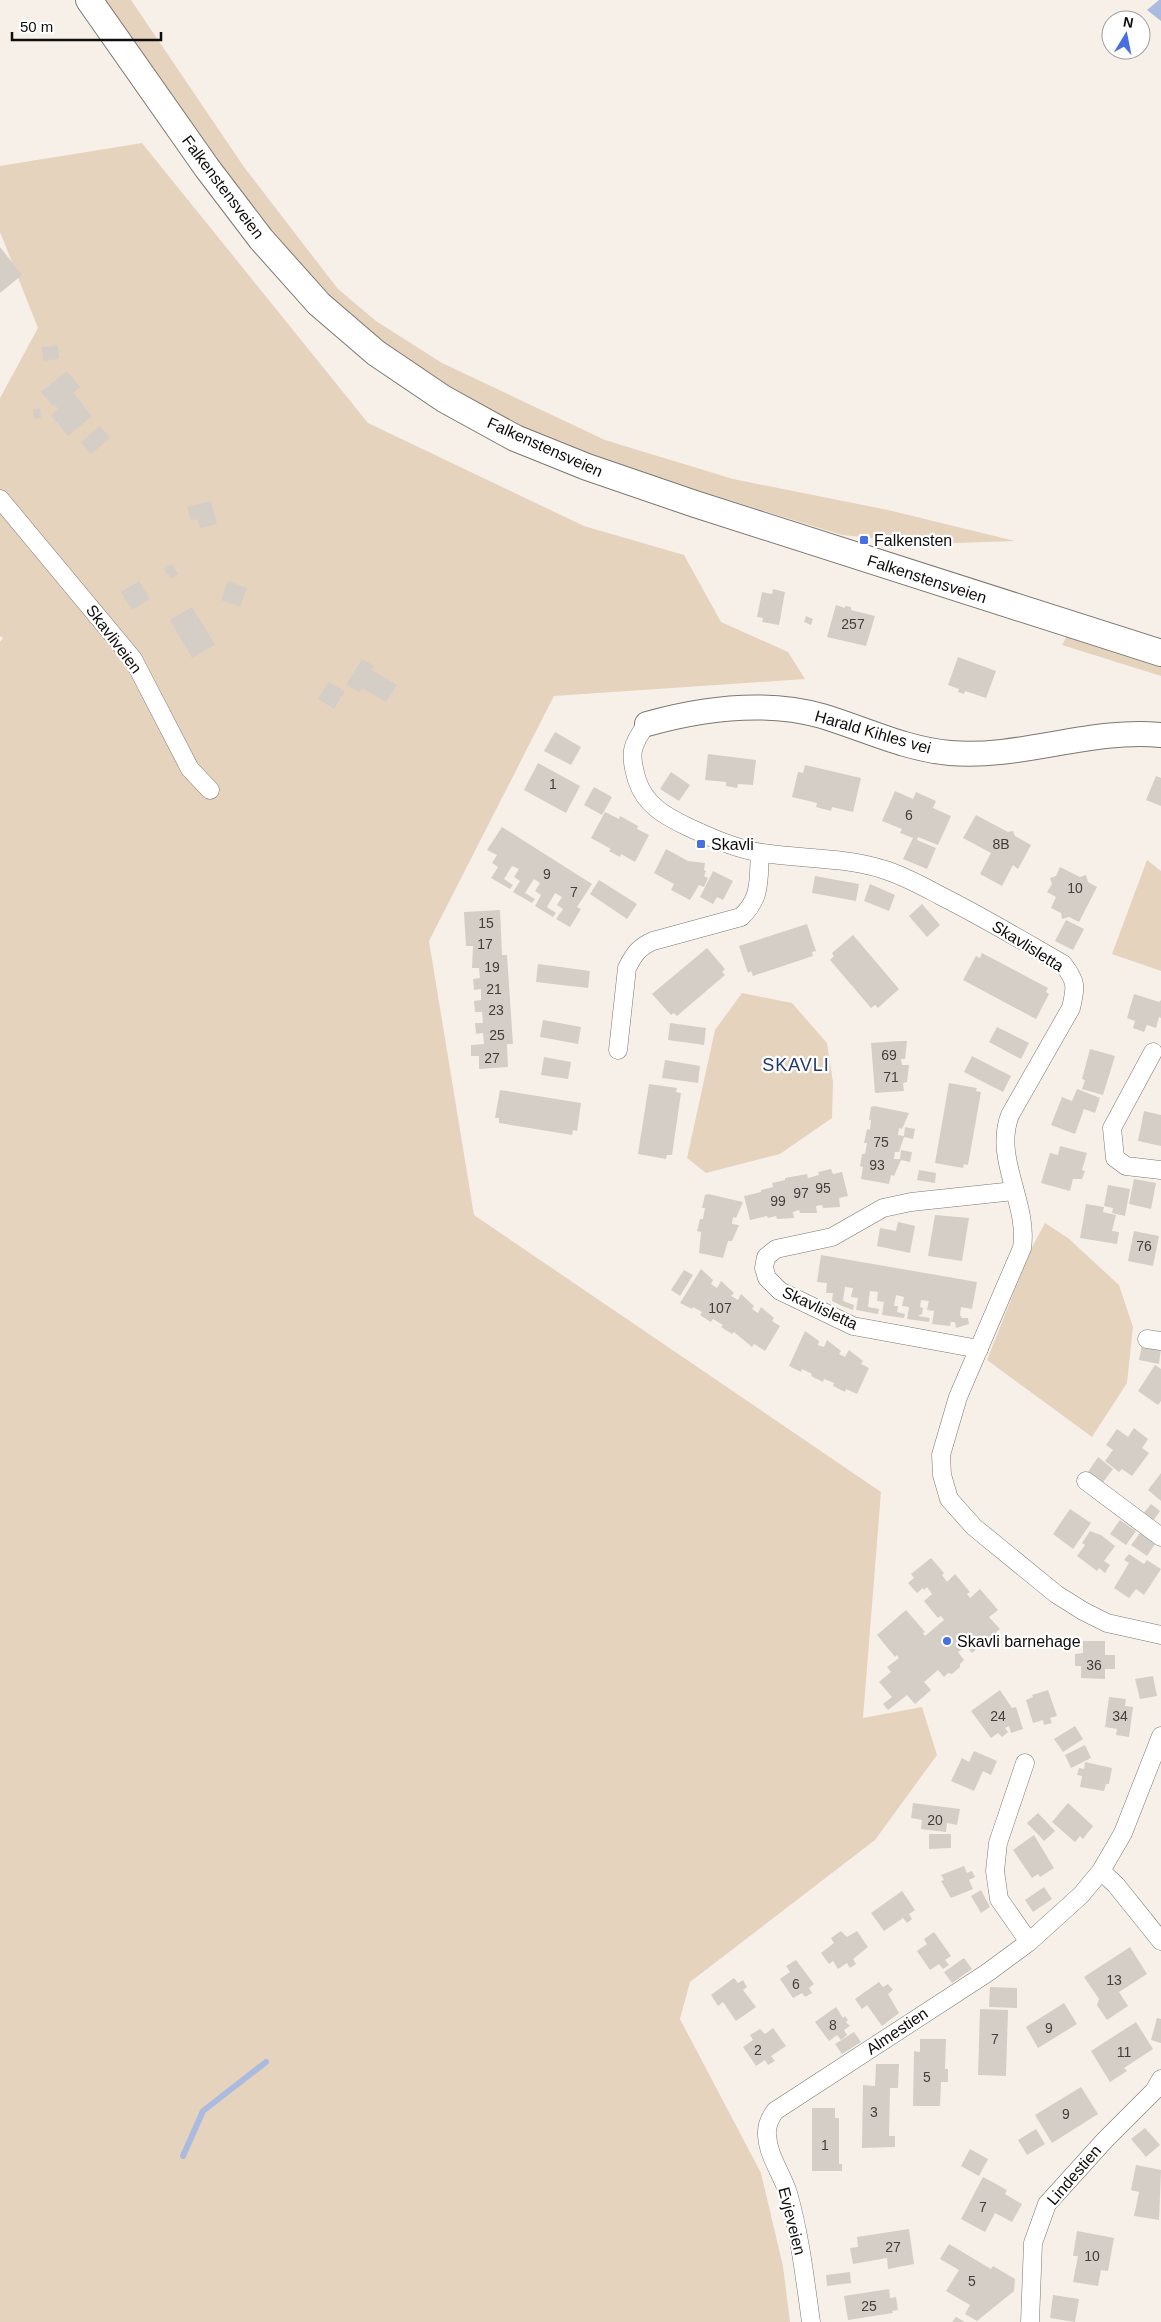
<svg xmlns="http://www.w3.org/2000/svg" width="1161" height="2322" viewBox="0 0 1161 2322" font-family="Arial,sans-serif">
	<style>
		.green { fill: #e6d3bd }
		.water { fill: #abbbdf }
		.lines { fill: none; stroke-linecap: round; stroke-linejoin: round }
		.stream { stroke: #abbbdf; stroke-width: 6 }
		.building { fill: #d5cec7 }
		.street-casing { stroke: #7d7770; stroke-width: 19 }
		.secondary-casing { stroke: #7d7770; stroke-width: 26 }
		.primary-casing { stroke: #7d7770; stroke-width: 28 }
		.street { stroke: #fff; stroke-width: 18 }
		.secondary { stroke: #fff; stroke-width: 24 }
		.primary { stroke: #fff; stroke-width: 26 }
		.poi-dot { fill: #476fe1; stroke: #fff; stroke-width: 2 }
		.labels { text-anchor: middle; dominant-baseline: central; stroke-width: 4.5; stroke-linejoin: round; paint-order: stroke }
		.number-label { font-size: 14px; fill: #413e3b }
		.street-label { font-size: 16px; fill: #100e0c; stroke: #fff }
		.poi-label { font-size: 16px; fill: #100e0c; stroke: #fff; text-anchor: start }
		.neighbourhood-label { font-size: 18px; letter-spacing: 1px; fill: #243870; stroke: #fff }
	</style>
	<rect width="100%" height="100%" fill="#f7f0e9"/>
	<g class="green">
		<path d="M104 0H131L244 167 338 289 376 321 442 363 605 440 733 479 888 510 1015 541 929 544 842 535 551 445 474 405 397 357 310 279 249 205Z"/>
		<path d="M142 143 368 423 584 526 684 555 721 622 788 652 805 679 554 696 429 941 474 1215 881 1492 863 1718 922 1707 937 1755 875 1840 690 1982 680 2019 761 2173 783 2266 790 2322H0V642L3 638 0 636V398L38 328 0 232V166Z"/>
		<path d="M1067 636 1161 666V676L1062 645Z"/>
		<path d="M1147 860 1161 871V971L1112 954Z"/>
		<path d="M742 993 792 1003 827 1043 833 1082 832 1118 780 1154 706 1173 687 1158 715 1030Z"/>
		<path d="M1045 1223 1068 1238 1119 1285 1133 1327 1127 1383 1092 1437 987 1360 1031 1249Z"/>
	</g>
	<path class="water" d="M1159 0H1161V21L1147 10Z"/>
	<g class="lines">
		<path class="stream" d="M183 2156 203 2111 266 2062"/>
	</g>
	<g class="building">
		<path d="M0 247 22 275 0 293Z"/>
		<path d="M58 345 59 359 43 361 42 347Z"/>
		<path d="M67 371 80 387 73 393 92 416 68 436 51 415 58 409 55 404 53 406 41 392Z"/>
		<path d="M40 408 41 418 34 419 33 409Z"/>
		<path d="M100 426 110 438 91 454 81 442Z"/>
		<path d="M211 501 217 524 200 528 198 519 191 521 187 507Z"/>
		<path d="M172 564 178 574 171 579 164 569Z"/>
		<path d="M139 581 150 599 132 610 121 592Z"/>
		<path d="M228 581 247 588 240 607 221 600Z"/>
		<path d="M773 589 785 592 779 625 762 622 763 618 757 617 762 592 772 594Z"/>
		<path d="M836 605 845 608V606L851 607V610L875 616 866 646 827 637Z"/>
		<path d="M192 607 215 645 192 658 170 620Z"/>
		<path d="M806 616 813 619 811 625 804 622Z"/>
		<path d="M958 657 996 671 986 698 965 691 964 694 958 692 959 689 948 685Z"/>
		<path d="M362 659 374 666 372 670 397 685 386 702 362 688 359 692 346 685Z"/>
		<path d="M328 682 345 691 334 709 318 699Z"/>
		<path d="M555 732 581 747 571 765 544 751Z"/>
		<path d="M708 754 756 760 753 785 738 784 737 788 726 786V782L705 780Z"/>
		<path d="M538 763 580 786 566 813 524 790Z"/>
		<path d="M805 765 861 778 853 812 832 807 831 811 816 807 817 803 792 797 798 772 803 773Z"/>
		<path d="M671 772 690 785 679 801 660 789Z"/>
		<path d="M1156 776 1161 778V806L1146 800Z"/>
		<path d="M594 787 612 797 602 815 584 805Z"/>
		<path d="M895 791 913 799 916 792 936 801 933 808 951 816 938 845 918 837 917 840 936 848 927 869 903 859 913 838 900 833 902 829 882 821Z"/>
		<path d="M605 812 619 819 620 816 638 826 637 829 649 835 635 862 621 854 620 857 609 851 611 849 591 838Z"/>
		<path d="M976 815 1008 832 1013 831 1015 836 1031 845 1018 869 1013 865 1002 886 980 874 991 853 963 838Z"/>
		<path d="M502 827 592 884 577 907 581 909 570 927 556 919 563 909 557 905 562 897 555 893 547 907 556 913 553 917 535 906 541 895 535 891 540 883 534 879 525 893 535 899 532 903 513 892 520 881 514 877 519 869 512 866 504 879 513 885 510 889 491 878 498 867 492 863 497 855 487 850Z"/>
		<path d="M666 849 688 861 705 863 704 870 706 871 704 876 708 878 704 887 699 885 690 900 671 890 674 884 654 873Z"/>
		<path d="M1060 867 1080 877 1086 875 1088 882 1097 887 1079 922 1069 917 1062 919 1061 913 1051 908 1056 897 1047 892 1052 884 1050 878 1056 876Z"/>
		<path d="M713 871 733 881 723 900 717 897 713 904 700 897Z"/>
		<path d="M815 876 859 884 856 901 812 893Z"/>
		<path d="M599 880 637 904 627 919 590 894Z"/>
		<path d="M870 884 895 895 889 911 864 901Z"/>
		<path d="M922 904 940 925 927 937 909 916Z"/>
		<path d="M500 910 502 955H507L513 1044H507L508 1067 479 1069V1056H471V1045L484 1044 483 1033 476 1034 475 1023H483L482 1012H475L474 1001 481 1000V989L474 990 473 979 480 978 479 968H472L473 946H466L464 912Z"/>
		<path d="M1066 920 1084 929 1073 950 1055 941Z"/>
		<path d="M807 924 816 951 812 952 813 956 753 976 751 971 748 973 739 946Z"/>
		<path d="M853 935 899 989 878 1008 875 1005 871 1008 830 960 834 956 832 953Z"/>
		<path d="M707 948 725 969 722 972 725 975 677 1016 674 1013 671 1015 652 994Z"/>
		<path d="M982 953 1048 988 1046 992 1049 994 1036 1019 963 980 976 956 980 958Z"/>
		<path d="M538 964 590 971 588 988 536 982Z"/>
		<path d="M1134 994 1159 1002 1161 1000V1018L1159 1017 1156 1028 1147 1025 1144 1032 1133 1028 1135 1021 1127 1018Z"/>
		<path d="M543 1020 581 1027 578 1044 540 1037Z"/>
		<path d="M670 1023 706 1028 704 1045 668 1040Z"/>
		<path d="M997 1027 1029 1043 1021 1059 989 1042Z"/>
		<path d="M900 1041H907L905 1059H901L902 1065H909L907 1082 903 1083 904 1091 875 1093 871 1043Z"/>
		<path d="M1090 1049 1115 1056 1103 1095 1082 1089 1085 1080 1082 1079Z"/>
		<path d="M972 1056 1011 1076 1003 1092 964 1072Z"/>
		<path d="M544 1057 571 1062 568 1079 541 1075Z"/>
		<path d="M665 1060 700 1066 698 1083 662 1078Z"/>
		<path d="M949 1083 977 1088 976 1091 981 1092 968 1165 964 1164 963 1168 935 1163Z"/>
		<path d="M649 1084 677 1088 676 1092 681 1093 672 1155H667L666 1159 638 1154Z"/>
		<path d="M1077 1089 1100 1098 1095 1113 1084 1109 1075 1134 1051 1125 1062 1097 1072 1101Z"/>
		<path d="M500 1090 581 1103 577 1131 573 1130 572 1135 499 1123V1118H495Z"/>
		<path d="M874 1106 909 1113 902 1129 899 1128 898 1135 904 1136 905 1127 915 1129 913 1139 904 1137 899 1152H895L894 1159H900L901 1150 912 1152 910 1162 901 1160 894 1176 891 1175 889 1184 861 1179 863 1167 860 1166 862 1154H865L867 1143H864L867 1129 870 1130 871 1120H869L871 1107Z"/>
		<path d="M1144 1111 1161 1115V1146L1138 1141Z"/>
		<path d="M1060 1146 1087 1153 1082 1170 1085 1171 1082 1179H1073L1070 1191 1041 1183 1050 1153 1058 1155Z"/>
		<path d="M831 1169 833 1174 842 1172 848 1196 839 1198 840 1207 823 1208 822 1205 816 1206 817 1213H800L799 1210 793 1212 794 1218 777 1219 776 1216 768 1218 767 1216 750 1220 744 1196 761 1192V1190L773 1187 772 1183 785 1180V1178L807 1174 808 1178 819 1175 818 1172Z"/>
		<path d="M919 1170 936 1173 935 1183 917 1180Z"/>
		<path d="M1134 1179 1156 1183 1151 1209 1129 1204Z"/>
		<path d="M1108 1185 1130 1189 1125 1216 1112 1213 1113 1208 1104 1206Z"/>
		<path d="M708 1194 743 1202 736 1218 733 1217 732 1224 739 1225 732 1241H728L723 1258 699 1253 701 1232 697 1231 700 1219H703L705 1208H702L705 1195Z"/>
		<path d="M1086 1204 1104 1207 1103 1212 1116 1215 1112 1231 1119 1232 1117 1244 1080 1238Z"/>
		<path d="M935 1215 969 1218 962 1261 928 1256Z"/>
		<path d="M898 1222 915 1226 910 1253 877 1246 880 1228 896 1231Z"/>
		<path d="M1134 1231 1159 1236 1153 1266 1128 1261Z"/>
		<path d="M821 1255 977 1282 972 1309 961 1307 960 1315 962 1318H968L969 1324 956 1328 955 1322H951L950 1326 932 1324 934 1311 927 1310 929 1301 921 1300 920 1307 923 1308 922 1314 918 1316 930 1318 929 1322 907 1319 909 1307 902 1306 904 1297 896 1295 894 1306H898L897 1312 905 1314 904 1318 882 1315 884 1302 877 1301 878 1292 870 1291 868 1307 879 1309 878 1314 856 1310 858 1298 851 1297 853 1288 845 1287 843 1301 854 1305 853 1310 842 1306 832 1301 833 1293H826L827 1283 817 1282Z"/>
		<path d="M701 1269 713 1280 711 1284 717 1288 721 1281 734 1293 731 1296 738 1300 741 1294 754 1306 752 1309 758 1313 761 1307 774 1318 772 1321 780 1326 765 1351 754 1344 752 1347 734 1332 732 1334 721 1327 723 1325 713 1319 711 1322 700 1315 702 1312 693 1307 692 1309 680 1303Z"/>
		<path d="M684 1270 693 1275 680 1296 671 1290Z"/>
		<path d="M805 1331 819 1341 818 1345 824 1347 827 1340 841 1351 839 1354 845 1357 849 1350 863 1361 861 1364 869 1368 857 1394 846 1389 845 1392 833 1386 834 1383 824 1379 823 1382 811 1376 812 1374 802 1369 801 1372 789 1366Z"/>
		<path d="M1142 1345 1161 1348 1159 1364 1139 1360Z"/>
		<path d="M1155 1365 1161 1369V1401L1158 1405 1138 1391Z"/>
		<path d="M1134 1428 1148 1439 1142 1448 1149 1453 1132 1476 1122 1469 1119 1472 1105 1461 1113 1450 1106 1445 1117 1429 1128 1437Z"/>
		<path d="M1098 1457 1113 1469 1101 1485 1086 1475Z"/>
		<path d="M1161 1473V1501L1148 1490Z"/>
		<path d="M1151 1504 1160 1511 1153 1521 1143 1514Z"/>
		<path d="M1070 1509 1091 1523 1073 1549 1053 1534Z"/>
		<path d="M1120 1520 1136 1531 1126 1545 1110 1534Z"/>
		<path d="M1090 1531 1101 1535 1115 1546 1104 1561 1110 1565 1105 1573 1099 1568 1097 1571 1077 1556 1085 1545 1082 1543Z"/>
		<path d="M1140 1533 1155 1544 1147 1556 1131 1545Z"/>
		<path d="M1129 1554 1144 1564 1147 1560 1161 1569 1144 1595 1136 1589 1129 1598 1114 1588 1129 1563 1124 1560Z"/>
		<path d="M931 1558 944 1573 942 1575 947 1582 955 1574 970 1592 967 1594 970 1598 980 1589 998 1610 989 1617 1000 1629 996 1632 999 1635 983 1648 981 1645 972 1653 966 1646 958 1652 964 1660 960 1664V1667L952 1674 948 1673 944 1677 938 1670 924 1682 931 1690 915 1704 907 1695 888 1710 883 1704 892 1697 879 1682 891 1672 887 1667 899 1658 897 1655 895 1657 877 1635 906 1610 925 1632 923 1633 925 1636 944 1620 941 1616 938 1618 924 1601 932 1594 927 1587 924 1590 923 1588 917 1593 908 1583 914 1578 911 1574Z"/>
		<path d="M1083 1641H1105V1655H1115V1669H1105V1679L1081 1678V1666H1075V1654L1083 1653Z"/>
		<path d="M1153 1676 1157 1696 1140 1699 1135 1679Z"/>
		<path d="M1000 1690 1012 1708 1016 1707 1023 1729 1011 1733 1009 1726 1005 1728 1008 1732 1002 1737 998 1733 991 1738 971 1711Z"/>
		<path d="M1048 1690 1057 1716 1050 1718 1052 1723 1044 1725 1043 1720 1033 1723 1026 1700 1033 1697 1032 1695Z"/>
		<path d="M1109 1697 1126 1699 1125 1706 1133 1707 1129 1737 1116 1735 1117 1729 1105 1727Z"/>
		<path d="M1075 1726 1083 1739 1063 1752 1054 1739Z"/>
		<path d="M1085 1745 1091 1758 1071 1768 1065 1755Z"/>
		<path d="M974 1751 997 1761 991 1775 983 1771 974 1791 951 1781 962 1758 969 1762Z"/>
		<path d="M1085 1762 1112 1768 1109 1784H1106L1104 1791 1080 1787 1082 1776 1077 1775 1079 1768 1084 1769Z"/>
		<path d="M913 1803 960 1809 957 1825 947 1823 946 1832 921 1829 922 1820 911 1818Z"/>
		<path d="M1068 1803 1093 1826 1083 1839 1080 1836 1075 1842 1052 1822Z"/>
		<path d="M1038 1813 1055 1831 1044 1841 1027 1823Z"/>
		<path d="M929 1834H951V1848L929 1849Z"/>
		<path d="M1034 1835 1054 1868 1040 1877 1038 1874 1032 1878 1013 1850Z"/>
		<path d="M964 1866 967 1873 972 1871 975 1877 969 1880 973 1889 951 1898 941 1881 944 1880 941 1875Z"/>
		<path d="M1044 1887 1052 1899 1033 1912 1025 1900Z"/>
		<path d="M981 1890 990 1907 981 1913 971 1896Z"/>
		<path d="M902 1891 915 1910 909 1914 912 1919 907 1923 903 1918 884 1931 871 1913Z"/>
		<path d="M841 1931 847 1937 857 1931 868 1947 853 1959 856 1964 850 1968 847 1963 838 1969 833 1961 829 1964 821 1953 834 1943 831 1938Z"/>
		<path d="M934 1932 951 1956 945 1960 949 1965 943 1969 939 1964 930 1970 917 1951 927 1944 924 1939Z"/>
		<path d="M1130 1947 1147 1974 1119 1992 1128 2006 1107 2020 1097 2005 1099 1999 1084 1977Z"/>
		<path d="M964 1958 972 1969 952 1983 944 1972Z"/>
		<path d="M796 1960 814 1984 809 1988 812 1993 805 1997 802 1993 793 1998 780 1979 790 1972 786 1966Z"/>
		<path d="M734 1978 738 1983 743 1980 747 1987 743 1990 756 2007 736 2021 723 2002 718 2006 711 1995Z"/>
		<path d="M879 1982 883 1987 888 1984 893 1990 888 1994 899 2013 882 2026 867 2005 862 2009 855 1999Z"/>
		<path d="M990 1987 1017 1988V2008L989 2007Z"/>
		<path d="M1064 2003 1077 2024 1038 2048 1026 2027Z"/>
		<path d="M836 2007 843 2018 845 2016 848 2020 846 2022 850 2026 844 2030 847 2035 841 2040 837 2035 829 2041 815 2022Z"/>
		<path d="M980 2009 1008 2010 1006 2076 978 2075Z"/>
		<path d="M1157 2018 1161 2019V2043L1151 2040Z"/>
		<path d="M1136 2022 1153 2049 1124 2068 1127 2071 1110 2082 1091 2051Z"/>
		<path d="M773 2028 786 2046 771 2056 775 2061 768 2065 765 2060 756 2066 743 2047 753 2040 750 2035 760 2029 765 2034Z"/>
		<path d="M854 2032 861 2042 842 2054 835 2044Z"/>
		<path d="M920 2039H946L945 2069H948V2082H941L940 2106H913L914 2051 920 2052Z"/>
		<path d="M876 2064H899L898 2088H890L889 2136H895V2147L862 2148 863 2085 875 2086Z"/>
		<path d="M1081 2087 1098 2114 1052 2143 1035 2115Z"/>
		<path d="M812 2108H835V2118H839V2164H842V2171H812Z"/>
		<path d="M1145 2128 1160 2145 1146 2157 1131 2139Z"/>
		<path d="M1036 2129 1045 2144 1027 2155 1018 2140Z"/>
		<path d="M970 2149 988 2159 979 2176 961 2166Z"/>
		<path d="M1136 2165 1161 2170 1159 2220 1134 2216 1139 2192 1131 2190Z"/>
		<path d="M983 2177 1007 2190 1005 2194 1022 2204 1012 2222 995 2213 985 2232 961 2219Z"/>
		<path d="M909 2229 914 2264 888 2269 887 2258 853 2264 850 2248 858 2247 857 2237Z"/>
		<path d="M1077 2231 1114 2238 1108 2271 1101 2270 1098 2286 1073 2282 1078 2256H1073Z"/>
		<path d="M949 2244 991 2269 993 2266 1015 2279 1014 2291 977 2321 965 2314 970 2305 946 2291 959 2270 940 2259Z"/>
		<path d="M850 2272 851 2283 827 2286 826 2275Z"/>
		<path d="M889 2289 890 2298 896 2297 898 2310 892 2311 893 2313 848 2320 844 2296Z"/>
		<path d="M1053 2295 1079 2299 1075 2322 1050 2318Z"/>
		<path d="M956 2317 965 2322H952Z"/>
	</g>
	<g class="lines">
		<defs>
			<g id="street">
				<path d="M0 499 133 659 190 769 210 790"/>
				<path d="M647 724C631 745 629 754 637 780 645 805 665 816 688 827 712 838 736 849 762 853 802 859 844 857 882 869 903 875 922 886 941 896 983 917 1023 941 1063 964 1077 982 1076 987 1071 1008L1010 1115C993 1159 1029 1203 1022 1248L958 1397 948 1431 941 1455 942 1475 949 1499 974 1527 1056 1594 1083 1611 1107 1623 1161 1635"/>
				<path d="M618 1050 627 968C634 954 639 947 653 941L741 917C762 897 758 880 760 853"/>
				<path d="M1153 1052 1112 1128 1115 1158 1126 1166 1161 1170"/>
				<path d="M1147 1339 1161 1341"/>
				<path d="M979 1349 853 1326 780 1291 767 1278 764 1268 766 1257 776 1249 832 1237 883 1208 911 1202 1014 1191"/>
				<path d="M1086 1481 1161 1537"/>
				<path d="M1025 1763 998 1843 995 1871 999 1899 1029 1942"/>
				<path d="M1101 1871 1116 1885 1161 1941"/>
				<path d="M811 2322C805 2279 800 2235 788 2193 782 2174 768 2156 767 2135 766 2125 770 2118 775 2111L987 1973 1029 1942 1081 1895 1101 1871 1123 1833 1161 1736"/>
				<path d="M1030 2322 1033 2243 1047 2204 1105 2140 1154 2091 1161 2079"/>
			</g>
			<path id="secondary" d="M647 724C704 708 764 700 822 716 865 729 905 749 950 753 1021 759 1090 728 1161 735"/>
			<path id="primary" d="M89 0 207 168 261 239 319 304 376 353 444 399 515 438 587 467 695 504 1161 653"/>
		</defs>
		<use href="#street" class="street-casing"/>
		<use href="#secondary" class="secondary-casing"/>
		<use href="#primary" class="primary-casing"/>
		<use href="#street" class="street"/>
		<use href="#secondary" class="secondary"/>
		<use href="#primary" class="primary"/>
	</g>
	<g class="poi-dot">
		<rect x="859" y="535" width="10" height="10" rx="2.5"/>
		<rect x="696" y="839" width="10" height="10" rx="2.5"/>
		<circle cx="947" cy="1641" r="5"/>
	</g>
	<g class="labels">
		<g class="number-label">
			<text x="853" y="624">257</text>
			<text x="553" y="784">1</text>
			<text x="909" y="815">6</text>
			<text x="1001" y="844">8B</text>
			<text x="547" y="874">9</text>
			<text x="1075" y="888">10</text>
			<text x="574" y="892">7</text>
			<text x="486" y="923">15</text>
			<text x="485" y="944">17</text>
			<text x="492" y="967">19</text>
			<text x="494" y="989">21</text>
			<text x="496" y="1010">23</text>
			<text x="497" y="1035">25</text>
			<text x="889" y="1055">69</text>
			<text x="492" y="1058">27</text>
			<text x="891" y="1077">71</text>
			<text x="881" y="1142">75</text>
			<text x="877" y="1165">93</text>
			<text x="823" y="1188">95</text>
			<text x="801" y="1193">97</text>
			<text x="778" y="1201">99</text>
			<text x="1144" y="1246">76</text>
			<text x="720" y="1308">107</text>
			<text x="1094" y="1665">36</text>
			<text x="998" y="1716">24</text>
			<text x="1120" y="1716">34</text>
			<text x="935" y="1820">20</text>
			<text x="1114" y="1980">13</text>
			<text x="796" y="1984">6</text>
			<text x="833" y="2025">8</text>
			<text x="1049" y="2028">9</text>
			<text x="995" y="2039">7</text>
			<text x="758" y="2050">2</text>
			<text x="1124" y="2052">11</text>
			<text x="927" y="2077">5</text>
			<text x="874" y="2112">3</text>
			<text x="1066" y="2114">9</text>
			<text x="825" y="2145">1</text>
			<text x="983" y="2207">7</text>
			<text x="893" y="2247">27</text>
			<text x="1092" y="2256">10</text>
			<text x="972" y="2281">5</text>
			<text x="869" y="2306">25</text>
		</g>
		<g class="street-label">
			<text transform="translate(223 187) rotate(53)">Falkenstensveien</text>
			<text transform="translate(545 447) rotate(24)">Falkenstensveien</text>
			<text transform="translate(927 579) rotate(18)">Falkenstensveien</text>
			<text transform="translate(114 639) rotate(53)">Skavliveien</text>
			<text transform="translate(873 732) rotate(16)">Harald Kihles vei</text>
			<text transform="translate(1028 946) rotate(32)">Skavlisletta</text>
			<text transform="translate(820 1308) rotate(25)">Skavlisletta</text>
			<text transform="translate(897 2031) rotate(-34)">Almestien</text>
			<text transform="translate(1074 2175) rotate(-49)">Lindestien</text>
			<text transform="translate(792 2221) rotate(76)">Evjeveien</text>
		</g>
		<g class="poi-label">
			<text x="874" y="540">Falkensten</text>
			<text x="711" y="844">Skavli</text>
			<text x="957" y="1641">Skavli barnehage</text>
		</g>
		<g class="neighbourhood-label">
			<text x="796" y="1065">SKAVLI</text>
		</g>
	</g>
	<g transform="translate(1126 35) rotate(10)"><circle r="24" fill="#ffffff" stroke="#9f9f9e"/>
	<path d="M0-4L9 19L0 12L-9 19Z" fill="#476fe1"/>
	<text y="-8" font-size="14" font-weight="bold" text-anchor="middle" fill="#100e0c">N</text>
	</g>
	<path d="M12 32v8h149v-8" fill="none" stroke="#100e0c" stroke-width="2.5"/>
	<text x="20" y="32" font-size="15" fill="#100e0c" stroke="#ffffff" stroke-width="4" paint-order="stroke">50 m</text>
</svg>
